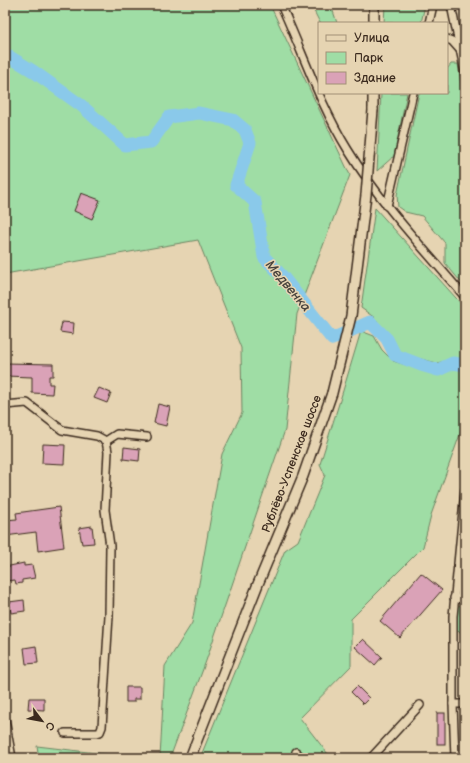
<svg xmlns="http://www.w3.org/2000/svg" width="470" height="763" viewBox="0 0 470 763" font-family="'Balsamiq Sans',sans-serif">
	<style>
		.green { fill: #9fdda5; stroke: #6d8462 }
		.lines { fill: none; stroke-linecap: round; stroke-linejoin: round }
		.river { stroke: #8ac9ea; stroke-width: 13 }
		.building { fill: #daa2b7; stroke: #3b2a1e }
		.minor-casing { stroke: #3b2a1e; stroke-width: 10 }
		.major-casing { stroke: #3b2a1e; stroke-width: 12 }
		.minor { stroke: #e6d4b2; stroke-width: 7 }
		.major { stroke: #e6d4b2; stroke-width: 9 }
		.major-bridge-casing { stroke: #3b2a1e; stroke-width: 12; stroke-linecap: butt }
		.major-bridge { stroke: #e6d4b2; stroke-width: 9 }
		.labels { text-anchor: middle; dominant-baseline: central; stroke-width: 3; stroke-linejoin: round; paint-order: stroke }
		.street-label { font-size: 12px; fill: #3b2a1e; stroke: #e6d4b2 }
		.water-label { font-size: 13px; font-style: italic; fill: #47423d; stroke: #e6d4b2 }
	</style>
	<rect width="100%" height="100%" fill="#e6d4b2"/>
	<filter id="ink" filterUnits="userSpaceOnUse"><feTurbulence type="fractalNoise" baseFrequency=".025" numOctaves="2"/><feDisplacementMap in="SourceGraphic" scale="8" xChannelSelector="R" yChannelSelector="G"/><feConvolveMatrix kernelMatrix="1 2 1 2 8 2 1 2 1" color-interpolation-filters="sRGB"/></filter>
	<g filter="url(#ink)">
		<g class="green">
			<path d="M12 5H270L350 175 297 314 285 430 206 661 170 758H160L165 666 192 623 222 454 242 413 241 348 198 240 5 274V11Z"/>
			<path d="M311 5H331L337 23H320Z"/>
			<path d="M385 5H425L421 23H384Z"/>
			<path d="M451 64H458L465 113V287L445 263V243L422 216 405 212 398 207 397 195 419 93H447V69Z"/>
			<path d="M381 93H407L394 156 377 171Z"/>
			<path d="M375 208 465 308V361L454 359 437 363 401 354 375 318 361 308Z"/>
			<path d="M361 331 374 336 382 350 393 361 438 375 455 368 464 371 463 426 431 515 423 547 351 619V666L300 718 331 758H200L285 550 298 541 325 475 320 464 342 394Z"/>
			<path d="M464 602H465V634H462L457 629 458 607Z"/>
			<path d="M37 746 138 758H39Z"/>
		</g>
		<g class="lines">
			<path class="river" d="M5 54 33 71 82 106 125 145 151 142 169 117 199 113 233 120 245 130 250 143 236 185 255 202 264 257 283 277 332 339 370 322 387 339 395 355 421 365 438 370 453 363 465 365"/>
		</g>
		<g class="building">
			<path d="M81 193 100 200 92 219 74 211Z"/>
			<path d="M62 322 74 323 73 334 60 332Z"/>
			<path d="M5 363 53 364V376H49V384H53L52 394 32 393V377L5 376Z"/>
			<path d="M99 388 111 393 107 403 94 398Z"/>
			<path d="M158 404 170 407 166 426 154 423Z"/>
			<path d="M43 444 65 445 64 464 42 463Z"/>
			<path d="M124 447 140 449 139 461 123 459Z"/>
			<path d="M59 507 64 547 38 551 36 532 5 536V520L17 519 16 513Z"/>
			<path d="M92 526 94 543 82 544 79 528Z"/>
			<path d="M24 563V566L32 565 35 578 22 580V583L16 584 15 580 5 581V567Z"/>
			<path d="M421 573 442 590 400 638 380 621Z"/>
			<path d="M24 600 25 611 11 613 9 602Z"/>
			<path d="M363 639 382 657 375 665 355 647Z"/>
			<path d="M36 646 38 663 26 664 24 648Z"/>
			<path d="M357 686 369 698 363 704 351 692Z"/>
			<path d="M126 687H140V699H134V702H126Z"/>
			<path d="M29 698H44V710L28 709Z"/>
			<rect x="437" y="713" width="8" height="31"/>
		</g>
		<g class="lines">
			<defs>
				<g id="minor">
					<path d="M281 5C303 53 320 105 348 150 381 204 425 250 465 297"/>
					<path d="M451 5 465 73"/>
					<path d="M429 23 433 5"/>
					<path d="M447 39 452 41 460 50"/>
					<path d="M387 206 413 93"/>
					<path d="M5 405 27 403 62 430 97 436 106 441 108 452 105 510 110 546 109 616 102 727 100 732 97 733H65"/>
					<path d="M106 441 117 434 147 437"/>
					<path d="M454 598 465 599"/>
					<path d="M453 704H465"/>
					<path d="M5 720 12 758"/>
					<path d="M296 752 302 758"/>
					<path d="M371 758 420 705"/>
					<path d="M455 758 453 704V616L465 490"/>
				</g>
				<g id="major">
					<path d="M374 23V5"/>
					<path d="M373 110V93"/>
					<path d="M190 758 258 584 303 476 332 393"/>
				</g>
			</defs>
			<use href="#minor" class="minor-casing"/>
			<use href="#major" class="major-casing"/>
			<use href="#minor" class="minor"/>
			<use href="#major" class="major"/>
			<defs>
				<path id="major-bridge" d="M332 393 351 316 366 195 373 110"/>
			</defs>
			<use href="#major-bridge" class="major-bridge-casing"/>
			<use href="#major-bridge" class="major-bridge"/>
		</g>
	</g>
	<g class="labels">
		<g class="street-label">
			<text transform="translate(292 464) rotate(-69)">Рублёво-Успенское шоссе</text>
		</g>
		<g class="water-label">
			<text transform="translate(288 286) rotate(50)">Медвенка</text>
		</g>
	</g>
	<rect width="470" height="763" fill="none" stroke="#e6d4b2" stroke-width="20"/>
	<rect x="10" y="10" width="450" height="743" fill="none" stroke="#3b2a1e" stroke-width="1.5" filter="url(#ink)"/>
	<rect x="318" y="22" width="130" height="72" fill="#e6d4b2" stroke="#a29077"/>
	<rect x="326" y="35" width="20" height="6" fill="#e6d4b2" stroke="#a29077"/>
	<text x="354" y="42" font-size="12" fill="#3b2a1e">Улица</text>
	<rect x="326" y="52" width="20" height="12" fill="#9fdda5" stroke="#a29077"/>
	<text x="354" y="62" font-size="12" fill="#3b2a1e">Парк</text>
	<rect x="326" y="72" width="20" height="12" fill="#daa2b7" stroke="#a29077"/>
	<text x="354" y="82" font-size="12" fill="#3b2a1e">Здание</text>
	<g transform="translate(42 721) rotate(122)" stroke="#e6d4b2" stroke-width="3" paint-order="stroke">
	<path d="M0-3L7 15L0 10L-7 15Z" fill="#3b2a1e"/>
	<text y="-6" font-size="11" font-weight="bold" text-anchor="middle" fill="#3b2a1e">С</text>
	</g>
</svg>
